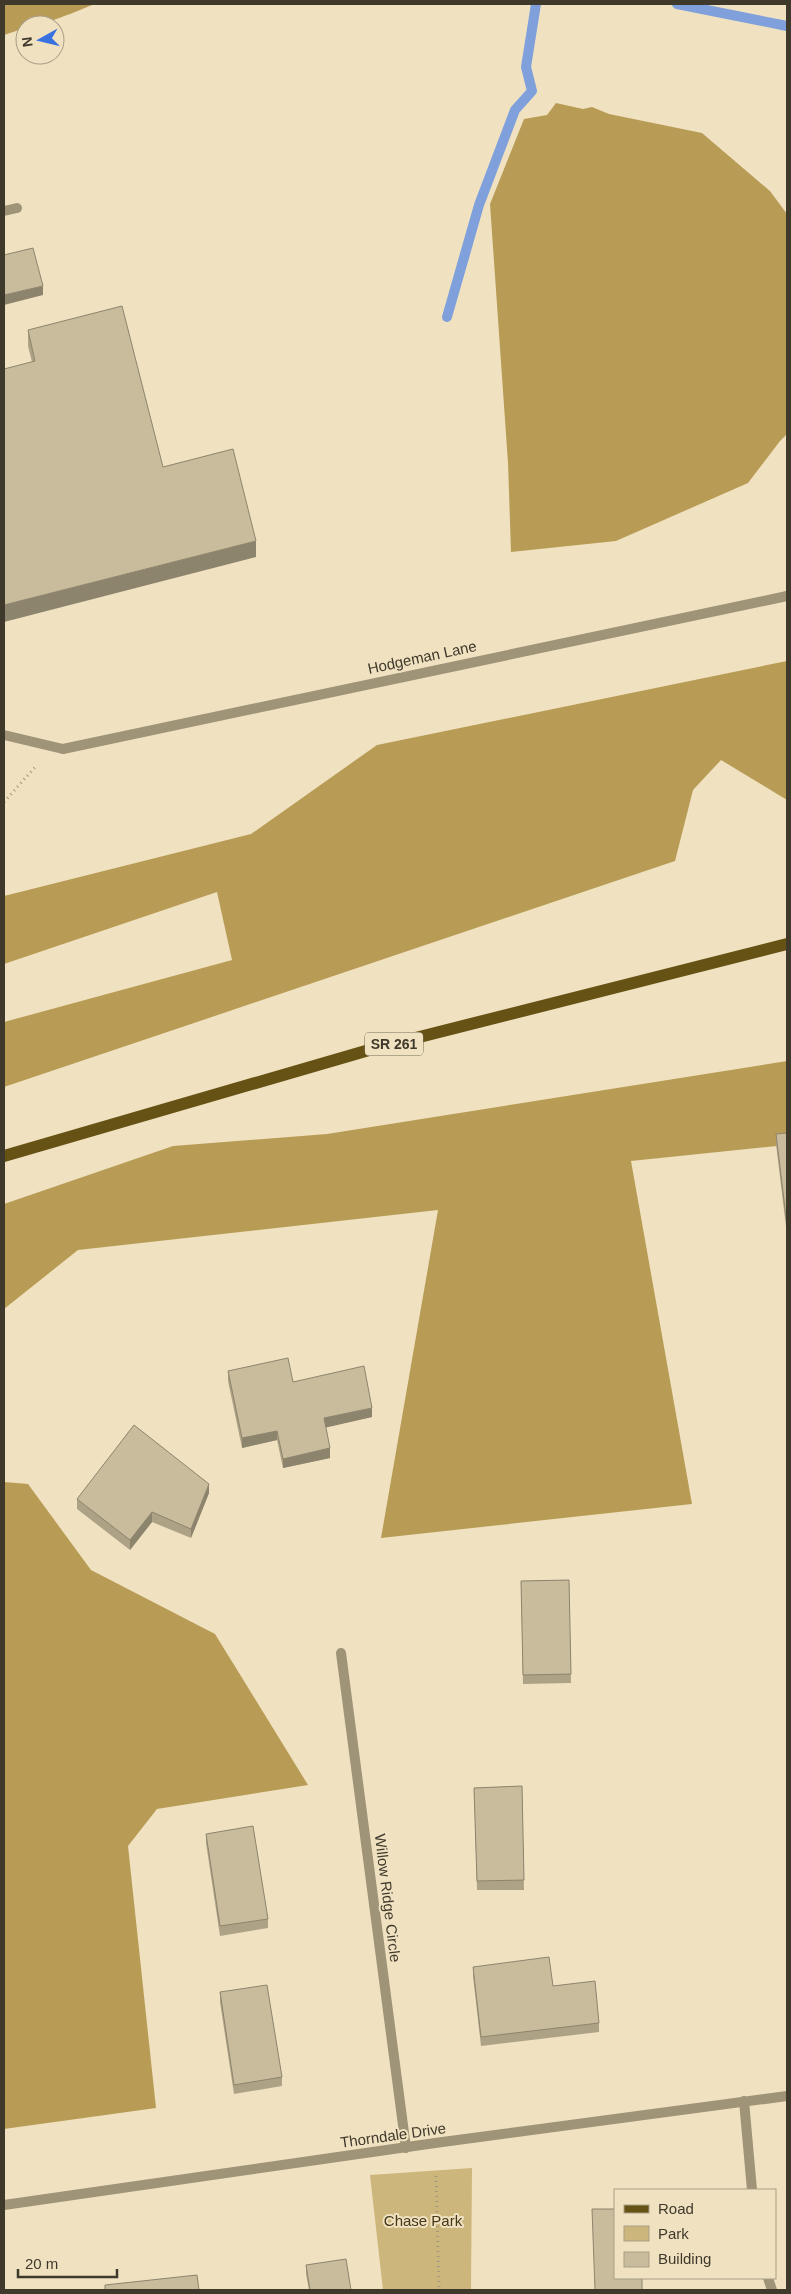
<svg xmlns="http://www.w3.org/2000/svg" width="791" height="2294" viewBox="0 0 791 2294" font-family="Helvetica,sans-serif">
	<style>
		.green { fill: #cdb67b }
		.forest { fill: #b89c56 }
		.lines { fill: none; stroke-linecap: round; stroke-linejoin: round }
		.stream { stroke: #7fa0db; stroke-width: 10 }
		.path { stroke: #a2987f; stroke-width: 3; stroke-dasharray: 1 4; stroke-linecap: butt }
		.service { stroke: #9f9477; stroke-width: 10 }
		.minor { stroke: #9f9477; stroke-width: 10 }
		.primary { stroke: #675215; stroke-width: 12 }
		.wall { fill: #ada286 }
		.shaded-wall { fill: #8d846d }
		.building { fill: #c9bc9c; stroke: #8d846d }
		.labels { text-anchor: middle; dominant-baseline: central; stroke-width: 4; stroke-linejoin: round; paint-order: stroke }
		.shield { fill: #f0e2c1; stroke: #746c59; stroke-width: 1 }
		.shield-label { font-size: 14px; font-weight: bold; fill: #3f392c }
		.street-label { font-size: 15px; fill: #3f392c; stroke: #f0e2c1 }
		.park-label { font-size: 15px; fill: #433718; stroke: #f0e2c1 }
	</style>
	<rect width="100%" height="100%" fill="#f0e2c1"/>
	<path class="green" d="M472 2168 471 2290H383L370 2175Z"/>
	<g class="forest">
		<path d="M4 4H95C73 12 49 25 25 25V28L4 35Z"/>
		<path d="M556 103 583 109 592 107 609 114 702 133 770 191 787 214V434L780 441 748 483 616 541 511 552 508 463 490 204 524 119 547 115Z"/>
		<path d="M787 661V800L721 760 693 790 675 861 4 1087V1022L232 960 217 892 4 964V896L251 834 377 745Z"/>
		<path d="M787 1061V1145L631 1161 692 1504 381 1538 438 1210 78 1250 4 1309V1204L173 1146 327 1134Z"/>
		<path d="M4 1482 28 1484 91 1570 215 1634 308 1785 157 1809 128 1846 156 2108 4 2129Z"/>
	</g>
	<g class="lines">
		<g class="stream">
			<path d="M677 4 787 26"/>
			<path d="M447 317 479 205 515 110 532 91 526 67 536 4"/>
		</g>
		<g class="path">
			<path d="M4 802 37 765"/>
			<path d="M436 2176 439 2290"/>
		</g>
		<g class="service">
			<path d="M4 211 17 208"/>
			<path d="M4 735 63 749"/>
		</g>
		<g class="minor">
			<path d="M63 749 787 596"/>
			<path d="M341 1653 406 2148"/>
			<path d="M744 2101 752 2190"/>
			<path d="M4 2205 435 2143 787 2096"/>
			<path d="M768 2278 772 2290"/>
		</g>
		<path class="primary" d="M4 1156 376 1048 787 944"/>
	</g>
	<g class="wall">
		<path d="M28 330 163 467 256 557 32 362 28 346Z"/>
		<path d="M787 1133V1235L776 1144V1134Z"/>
		<path d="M228 1371 293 1382 372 1417 326 1427 330 1458 283 1468 277 1440 242 1448 228 1381Z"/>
		<path d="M209 1493 191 1538 152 1522 130 1550 77 1509V1499Z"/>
		<path d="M569 1580 571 1683 523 1684 521 1581Z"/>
		<path d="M522 1786 524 1890H477L474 1788Z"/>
		<path d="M206 1834 268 1919V1928L220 1936 206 1843Z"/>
		<path d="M473 1967 553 1986 599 2023V2032L481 2046 473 1976Z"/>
		<path d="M220 1992 282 2077V2086L234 2094 220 2002Z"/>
		<path d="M306 2265 351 2290H309L306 2274Z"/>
	</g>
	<g class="shaded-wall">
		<path d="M43 286V295L4 305V295Z"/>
		<path d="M256 541V557L4 622V605Z"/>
		<path d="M372 1408V1417L324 1428V1418Z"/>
		<path d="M277 1431V1440L242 1448V1438Z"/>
		<path d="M330 1448V1458L283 1468V1459Z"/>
		<path d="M209 1484V1493L191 1538V1529Z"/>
		<path d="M152 1512V1522L130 1550V1540Z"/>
	</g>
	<g class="building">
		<path d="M33 248 43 286 4 295V255Z"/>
		<path d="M122 306 163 467 233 449 256 541 4 605V369L35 361 28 330Z"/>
		<path d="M787 1133V1225L776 1134Z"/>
		<path d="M288 1358 293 1382 364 1366 372 1408 324 1418 330 1448 283 1459 277 1431 242 1438 228 1371Z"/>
		<path d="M134 1425 209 1484 191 1529 152 1512 130 1540 77 1499Z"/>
		<path d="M569 1580 571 1674 523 1675 521 1581Z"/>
		<path d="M522 1786 524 1880 477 1881 474 1788Z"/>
		<path d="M253 1826 268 1919 220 1926 206 1834Z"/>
		<path d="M549 1957 553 1986 595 1981 599 2023 481 2037 473 1967Z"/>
		<path d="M267 1985 282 2077 234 2085 220 1992Z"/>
		<path d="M592 2209H615V2278H642V2290H595Z"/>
		<path d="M346 2259 351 2290H309H310L306 2265Z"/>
		<path d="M197 2275 199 2290H105V2285Z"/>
	</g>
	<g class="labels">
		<rect class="shield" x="365" y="1032.5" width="58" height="23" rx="4"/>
		<g class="shield-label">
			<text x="394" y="1044">SR 261</text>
		</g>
		<g class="street-label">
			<text transform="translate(422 657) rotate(-12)">Hodgeman Lane</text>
			<text transform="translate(388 1898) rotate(83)">Willow Ridge Circle</text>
			<text transform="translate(393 2135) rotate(-8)">Thorndale Drive</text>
		</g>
		<g class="park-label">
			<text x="423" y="2220">Chase Park</text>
		</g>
	</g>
	<rect width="791" height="2294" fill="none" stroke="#3f392c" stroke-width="10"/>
	<rect x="614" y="2189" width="162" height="90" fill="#f0e2c1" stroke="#a99e85"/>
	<rect x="624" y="2205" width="25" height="8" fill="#675215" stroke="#a99e85"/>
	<text x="658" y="2214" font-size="15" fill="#3f392c">Road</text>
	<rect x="624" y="2226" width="25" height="15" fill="#cdb67b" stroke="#a99e85"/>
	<text x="658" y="2239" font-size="15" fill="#3f392c">Park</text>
	<rect x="624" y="2252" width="25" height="15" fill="#c9bc9c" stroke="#a99e85"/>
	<text x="658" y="2264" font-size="15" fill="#3f392c">Building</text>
	<g transform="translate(40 40) rotate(262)"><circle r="24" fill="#f0e2c1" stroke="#a99e85"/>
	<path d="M0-4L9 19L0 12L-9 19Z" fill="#3971e0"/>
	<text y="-8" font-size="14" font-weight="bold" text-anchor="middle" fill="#3f392c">N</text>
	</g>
	<path d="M18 2269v8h99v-8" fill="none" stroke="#3f392c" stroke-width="2.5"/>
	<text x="25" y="2269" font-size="15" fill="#3f392c" stroke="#f0e2c1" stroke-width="4" paint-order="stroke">20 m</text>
</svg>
